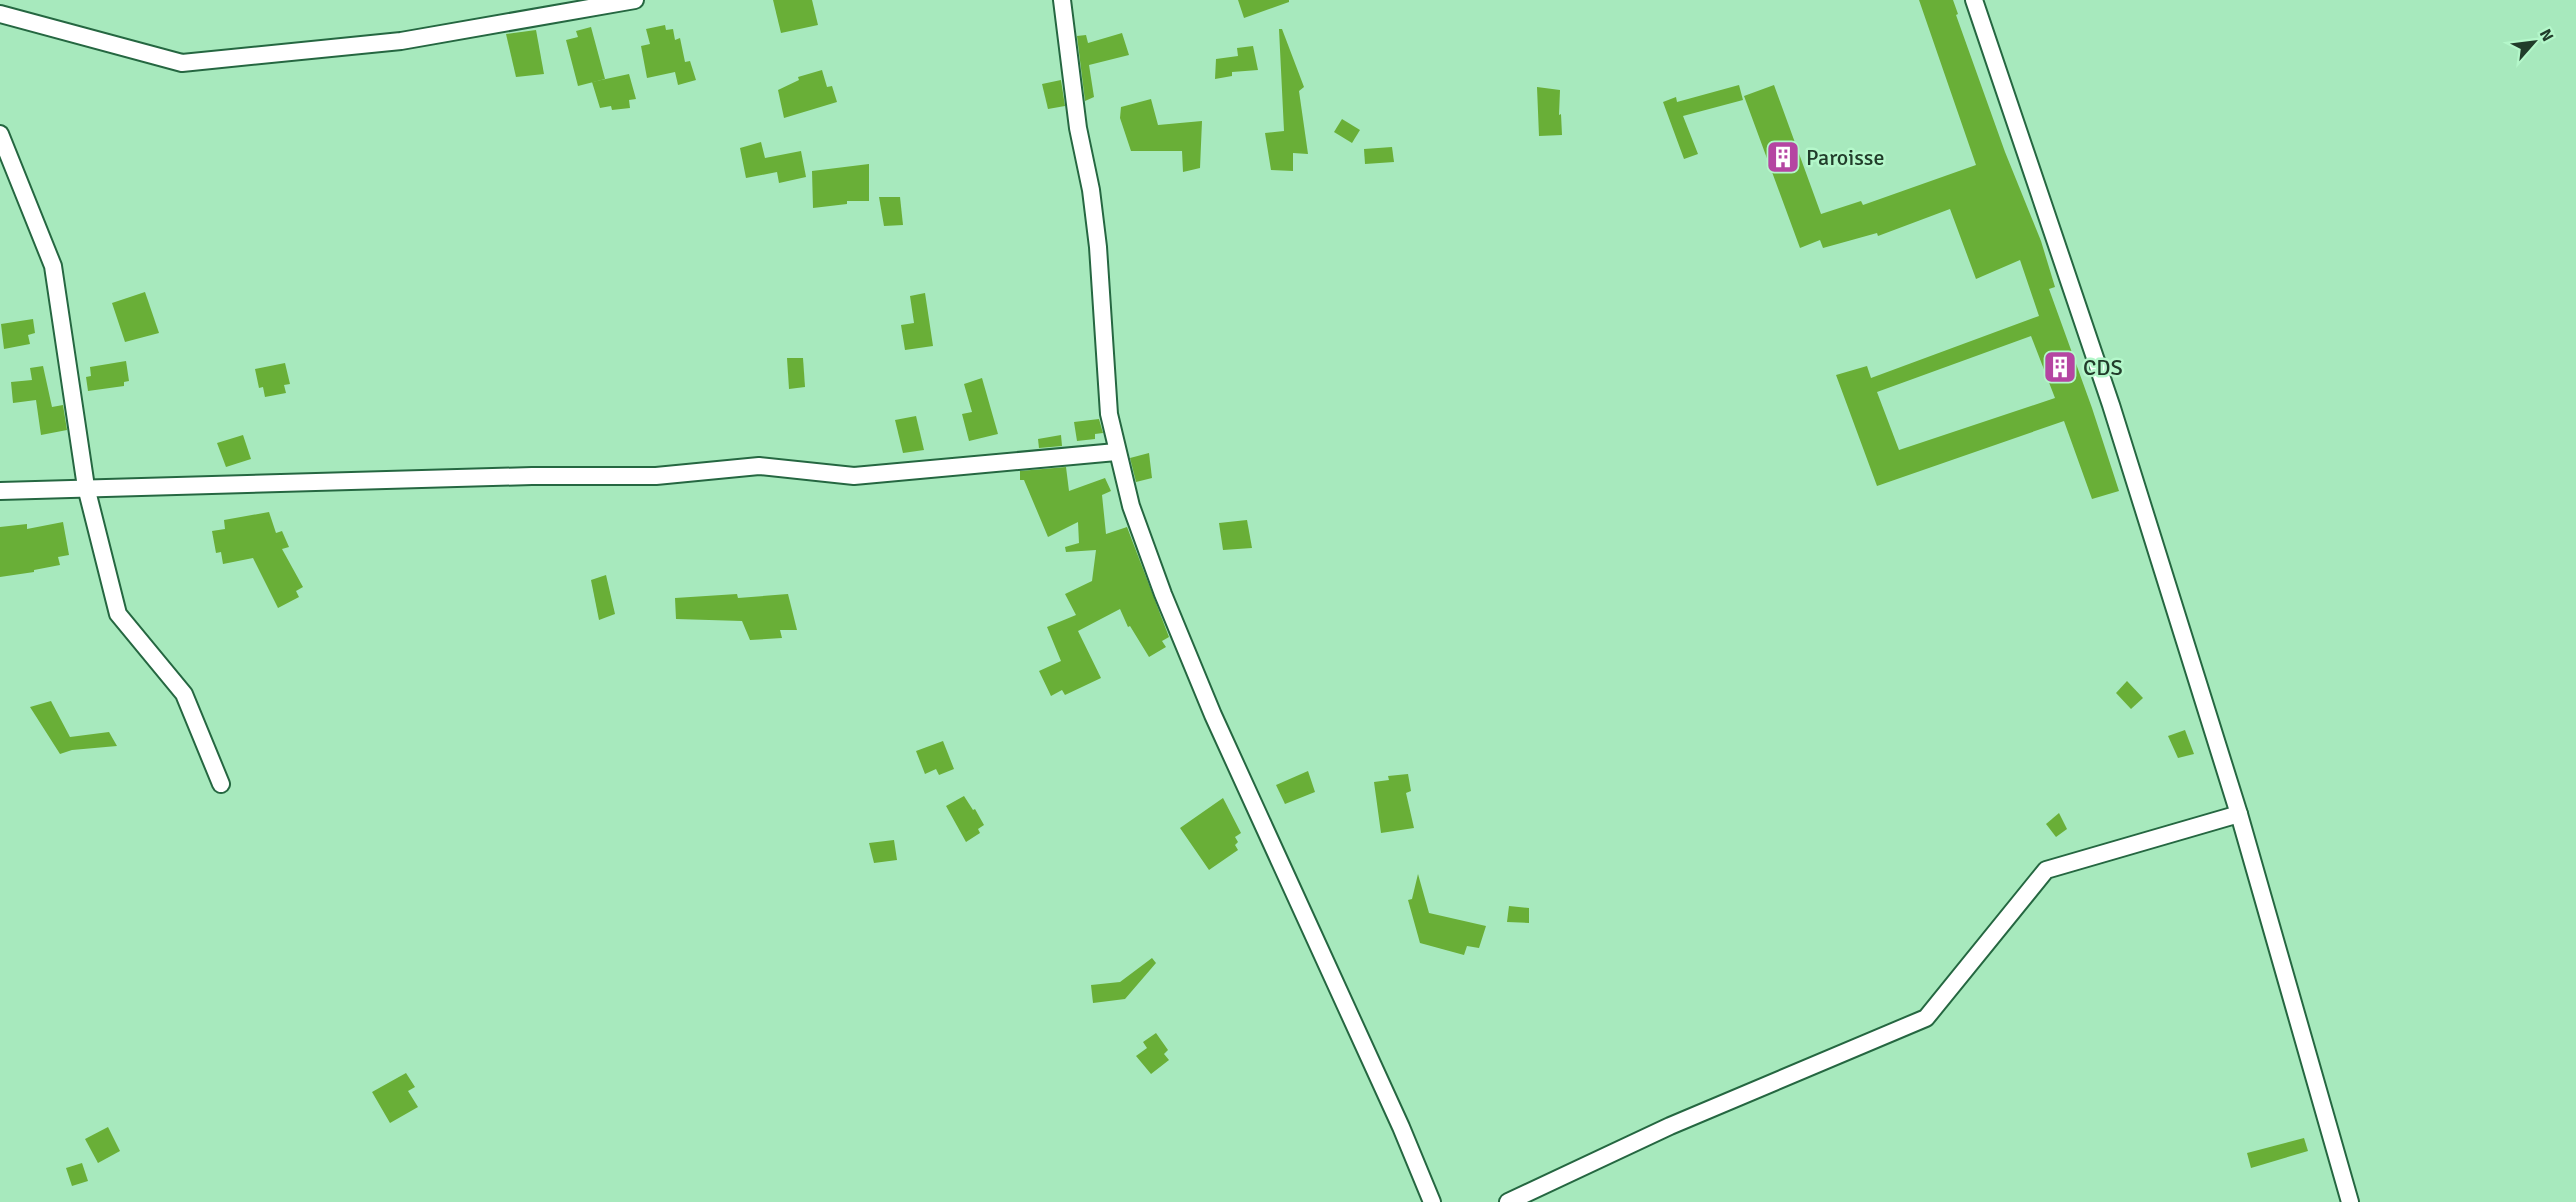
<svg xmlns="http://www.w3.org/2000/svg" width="2576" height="1202" viewBox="0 0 2576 1202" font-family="Signika,sans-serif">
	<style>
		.building { fill: #69af37; fill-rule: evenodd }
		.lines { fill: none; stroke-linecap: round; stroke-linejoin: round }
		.minor-casing { stroke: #256741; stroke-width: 20 }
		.minor { stroke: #fff; stroke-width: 16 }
		.labels { text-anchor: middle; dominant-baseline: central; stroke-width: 5; stroke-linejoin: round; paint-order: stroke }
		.poi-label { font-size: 22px; fill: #213c2a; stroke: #b4f7ca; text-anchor: start }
	</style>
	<rect width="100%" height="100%" fill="#a7e9bd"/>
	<g class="building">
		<path d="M773 0H812L818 25 781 33Z"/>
		<path d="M1238 0H1289V2L1244 18Z"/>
		<path d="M1919 0H1953L1958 14 1956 15 2005 152 2041 241 2055 287 2049 289 2092 408 2119 491 2092 499 2064 421 1877 486 1836 375 1867 366 1871 378 2039 316 2020 260 1976 279 1950 209 1878 236 1877 233 1823 248 1820 240 1800 248 1744 96 1774 85 1821 214 1861 201 1863 205 1976 165ZM2031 336 2055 398 1899 450 1877 392Z"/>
		<path d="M665 25 666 30 673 29 675 40 680 38 685 62 690 61 696 80 678 85 675 72 647 78 641 46 650 44 646 29Z"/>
		<path d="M591 27 605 79 578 86 566 40 578 37 576 31Z"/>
		<path d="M1279 29H1282L1304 87 1299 91 1308 154 1293 153V171L1271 170 1265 133 1284 131Z"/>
		<path d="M536 30 544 74 516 77 506 34Z"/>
		<path d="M1122 33 1129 55 1089 65 1094 97 1085 101 1077 36 1086 35 1088 43Z"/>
		<path d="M1253 46 1258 70 1232 72V76L1215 79 1216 59 1238 56 1237 48Z"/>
		<path d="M822 70 827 87 832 86 837 102 784 118 778 90 799 80 798 77Z"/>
		<path d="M629 74 636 99 629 100 630 108 612 110 611 106 600 108 592 82Z"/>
		<path d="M1061 80 1065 106 1048 109 1042 84Z"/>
		<path d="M1739 85 1743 100 1683 116 1698 154 1684 159 1663 102 1676 97 1677 102Z"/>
		<path d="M1537 87 1560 90 1559 115 1561 114 1562 135 1539 136Z"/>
		<path d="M1151 99 1158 125 1202 121 1200 168 1183 172 1182 151H1131L1120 118 1121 107Z"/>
		<path d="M1342 119 1360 130 1352 143 1334 132Z"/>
		<path d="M761 142 765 158 801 151 806 177 779 183 777 172 746 178 740 148Z"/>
		<path d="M1392 147 1394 162 1365 164 1364 149Z"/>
		<path d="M869 164V201H847V204L813 208 812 171Z"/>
		<path d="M879 197H900L903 225 884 226Z"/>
		<path d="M145 292 159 333 125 342 112 303Z"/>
		<path d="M925 293 933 346 905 350 901 325 914 323 910 296Z"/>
		<path d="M33 319 35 333 28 335 30 344 4 349 1 324Z"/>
		<path d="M787 358H803L805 387 789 389Z"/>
		<path d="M126 361 129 381 124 382V386L88 391 86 377 91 376 90 367Z"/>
		<path d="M285 363 290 384 284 385 286 393 265 397 263 387 259 388 255 369Z"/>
		<path d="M43 366 52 407 63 405 67 430 41 435 36 400 13 403 11 382 32 380 30 368Z"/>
		<path d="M982 378 998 434 969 441 962 414 972 412 964 384Z"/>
		<path d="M916 416 924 450 903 453 895 420Z"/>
		<path d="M1099 419 1103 433 1095 434V439L1077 441 1074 422Z"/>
		<path d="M243 435 251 459 226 467 217 443Z"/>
		<path d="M1061 435 1062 446 1039 448 1038 439Z"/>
		<path d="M1149 453 1152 478 1136 482 1130 458Z"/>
		<path d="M1066 467 1069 491 1105 478 1111 491 1102 495 1106 534 1127 527 1169 637 1162 641 1166 647 1149 657 1130 626 1128 627 1120 609 1078 631 1101 678 1065 695 1062 690 1051 696 1039 671 1061 661 1047 627 1076 615 1065 594 1092 581 1096 550 1066 552 1065 547 1079 543 1078 522 1048 537 1024 480H1020V471Z"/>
		<path d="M269 512 276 533 282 531 289 547 282 549 303 587 296 591 299 597 278 608 253 558 223 564 221 552 216 553 212 531 225 529 224 520Z"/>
		<path d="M1247 520 1252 548 1223 550 1219 523Z"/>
		<path d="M63 522 69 555 58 557 60 565 34 570V572L0 577V527L27 524V529Z"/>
		<path d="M606 575 615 614 599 620 591 580Z"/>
		<path d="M737 594 738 598 788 594 797 630H780L782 638 750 640 742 621 676 619 675 598Z"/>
		<path d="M2127 681 2143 698 2131 709 2116 693Z"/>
		<path d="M51 701 70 737 109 732 117 746 72 750 60 754 30 707Z"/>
		<path d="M2185 730 2194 754 2178 758 2168 736Z"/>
		<path d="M943 741 954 769 939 775 936 769 925 774 916 751Z"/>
		<path d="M1308 771 1315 792 1285 804 1276 785Z"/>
		<path d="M1408 774 1411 791 1406 793 1414 828 1381 833 1374 782 1389 780 1388 776Z"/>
		<path d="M964 796 973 810 975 809 984 825 978 829 980 833 966 842 946 806Z"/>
		<path d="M1223 798 1241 833 1235 837 1238 842 1235 845 1238 850 1209 870 1180 828Z"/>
		<path d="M2059 813 2067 829 2056 837 2046 824Z"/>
		<path d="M894 840 897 860 874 863 869 843Z"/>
		<path d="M1418 874 1429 913 1486 926 1479 948 1467 946 1464 955 1420 943 1408 900 1412 899Z"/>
		<path d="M1509 906 1529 908V923L1507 922Z"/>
		<path d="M1152 958 1156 963 1125 999 1093 1003 1091 985 1120 982Z"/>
		<path d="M1156 1033 1168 1050 1164 1054 1169 1060 1151 1074 1136 1056 1147 1048 1143 1042Z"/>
		<path d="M406 1073 415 1087 408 1091 418 1107 390 1123 372 1092Z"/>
		<path d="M108 1127 120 1151 98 1163 85 1139Z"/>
		<path d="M2304 1138 2308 1151 2251 1168 2247 1153Z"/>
		<path d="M82 1163 88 1181 72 1186 66 1168Z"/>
	</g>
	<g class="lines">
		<defs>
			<g id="minor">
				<path d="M1062 0 1078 128 1091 190 1098 247 1109 414 1131 506 1163 594 1213 715 1401 1127 1432 1202"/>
				<path d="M1974 0 2111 405 2239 814 2350 1202"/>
				<path d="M0 14 182 63 401 41 635 0"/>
				<path d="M0 134 53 266 86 487 118 614 184 694 221 784"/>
				<path d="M0 491 532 476H656L759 466 854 476 1116 452"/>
				<path d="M1508 1202 1670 1126 1926 1018 2046 870 2239 814"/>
			</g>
		</defs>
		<use href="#minor" class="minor-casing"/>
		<use href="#minor" class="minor"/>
	</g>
	<defs>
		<symbol id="building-square" viewBox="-11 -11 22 22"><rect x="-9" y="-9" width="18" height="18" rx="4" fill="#b545a2" stroke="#b4f7ca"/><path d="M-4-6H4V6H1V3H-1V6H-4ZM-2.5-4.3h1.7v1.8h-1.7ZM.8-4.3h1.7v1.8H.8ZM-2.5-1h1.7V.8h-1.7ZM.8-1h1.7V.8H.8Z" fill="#fff"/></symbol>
	</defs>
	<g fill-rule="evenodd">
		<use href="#building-square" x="1764" y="138" width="38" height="38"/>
		<use href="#building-square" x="2041" y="348" width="38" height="38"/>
	</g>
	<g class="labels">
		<g class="poi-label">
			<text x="1806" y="157">Paroisse</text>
			<text x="2083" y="367">CDS</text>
		</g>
	</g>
	<g transform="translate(2534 42) rotate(62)" stroke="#b4f7ca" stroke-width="4.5" paint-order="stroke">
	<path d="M0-4.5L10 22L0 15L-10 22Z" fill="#213c2a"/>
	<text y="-9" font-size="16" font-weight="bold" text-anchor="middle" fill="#213c2a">N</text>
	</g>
</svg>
